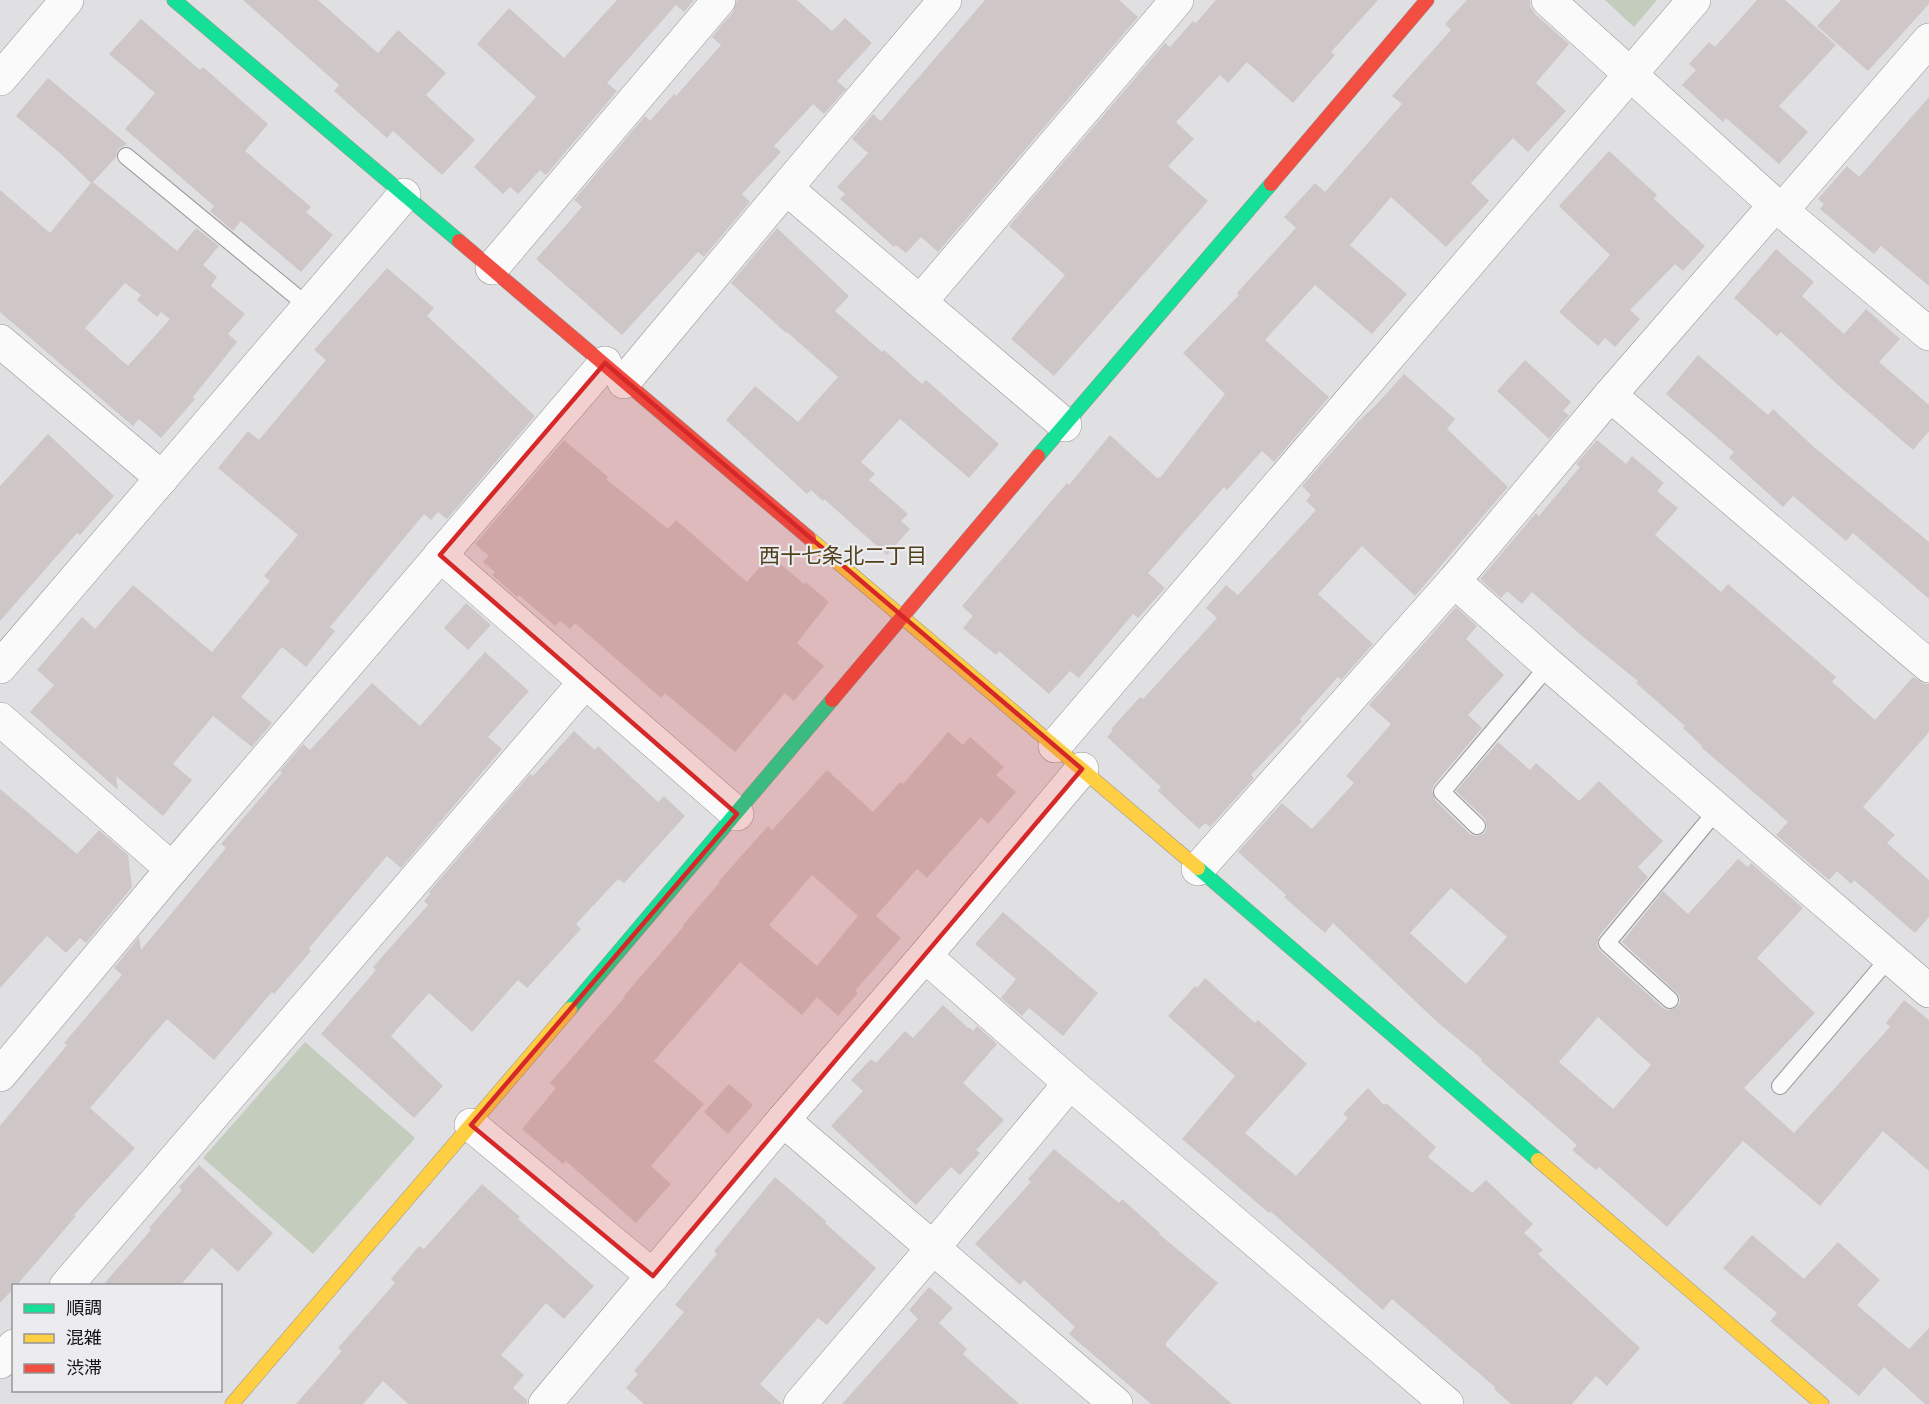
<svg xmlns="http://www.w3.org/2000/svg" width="1929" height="1404" viewBox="0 0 1929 1404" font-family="Roboto,'Noto Sans JP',sans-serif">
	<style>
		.green { fill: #c3ccbd }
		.building { fill: #cfc7c7; fill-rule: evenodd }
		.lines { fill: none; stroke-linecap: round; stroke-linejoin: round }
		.lane-casing { stroke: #959496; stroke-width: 18 }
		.street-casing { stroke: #959496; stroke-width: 34 }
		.fast-casing { stroke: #959496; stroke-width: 15 }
		.slow-casing { stroke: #959496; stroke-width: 15 }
		.jam-casing { stroke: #959496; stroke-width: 15 }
		.lane { stroke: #fafafa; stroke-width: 16 }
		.street { stroke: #fafafa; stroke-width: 33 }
		.fast { stroke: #16e098; stroke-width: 14 }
		.slow { stroke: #ffcf43; stroke-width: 14 }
		.jam { stroke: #f24e42; stroke-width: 14 }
		.marked { fill: #d62828; fill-opacity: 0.2; stroke: #d62828; stroke-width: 4.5; stroke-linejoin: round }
		.labels { text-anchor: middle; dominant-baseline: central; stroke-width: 4.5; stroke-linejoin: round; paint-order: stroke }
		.neighbourhood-label { font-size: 21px; fill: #4f3f18; stroke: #ecebef }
	</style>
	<rect width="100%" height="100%" fill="#e0dfe1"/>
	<g class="green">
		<path d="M1605 0H1657L1634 27Z"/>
		<path d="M305 1042 415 1138 313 1254 203 1158Z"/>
	</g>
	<g class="building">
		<path d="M243 0H318L378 53 398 30 446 73 426 95 475 140 442 175 393 131 387 138 334 91 339 85Z"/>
		<path d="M617 0H694L684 12 676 5 607 83 617 91 546 175 540 170 518 194 510 187 503 194 474 167 536 97 477 44 509 8 564 58Z"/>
		<path d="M737 0H797L832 31 845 18 872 43 837 81 846 89 824 114 813 104 774 146 781 152 742 194 750 202 704 257 698 252 622 335 536 259 582 207 574 200 645 116 650 121 674 94 676 96 721 45 712 37 733 12Z"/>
		<path d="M985 0H1119L1138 17 938 252 921 237 906 253 896 245 894 247 840 199 845 194 837 187 868 153 852 139 873 114 881 121Z"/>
		<path d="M1216 0H1378L1331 52 1335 55 1293 103 1247 62 1228 83 1220 75 1176 122 1194 139 1168 166 1208 201 1054 376 1011 339 1065 275 1009 226 1165 43 1170 47 1193 21 1196 23Z"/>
		<path d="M1467 0H1530V6L1535 14 1569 44 1536 83 1566 111 1528 152 1513 138 1471 183 1489 201 1446 247 1391 197 1350 245 1407 294 1372 334 1315 285 1265 340 1329 397 1274 462 1262 451 1227 490 1224 487 1148 573 1165 588 1138 618 1133 614 1079 678 1070 671 1049 694 999 651 996 655 963 628 973 616 962 606 1067 483 1069 485 1110 435 1157 478 1159 477 1160 478 1225 394 1183 353 1239 295 1237 293 1296 228 1284 217 1315 183 1325 192 1402 104 1392 96 1451 30 1445 24Z"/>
		<path d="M1757 0H1785L1836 45 1779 106 1808 132 1779 164 1726 118 1723 122 1682 85 1696 70 1689 64 1709 42 1715 47Z"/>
		<path d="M1841 0H1929V4L1868 71 1817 26Z"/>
		<path d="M141 19 200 70 203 67 268 124 245 151 311 207 306 212 333 235 301 272 241 221 233 231 210 211 214 206 125 129 155 93 109 54Z"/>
		<path d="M48 78 127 144 118 149 116 157 93 182 177 251 196 228 219 246 203 265 217 277 211 286 245 314 228 334 237 342 193 397 195 399 161 438 139 419 133 426 0 312V190L50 233 91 183 61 154 16 116ZM125 283 141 295 137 300 157 317 161 312 170 319 128 366 85 328Z"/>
		<path d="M1929 97V286L1881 246 1874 254 1820 209 1824 204 1818 199 1847 166 1859 177Z"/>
		<path d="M1609 151 1657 195 1654 199 1705 246 1683 271 1675 264 1630 310 1640 319 1615 347 1605 338 1598 346 1559 312 1610 255 1559 206Z"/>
		<path d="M777 228 849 296 835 311 882 352 884 350 922 384 926 380 999 444 969 478 900 419 861 462 875 474 869 480 908 514 901 521 910 529 887 555 824 499 823 501 811 490 807 494 726 420 755 386 798 422 838 377 787 332 786 333 731 283Z"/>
		<path d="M1776 249 1814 282 1802 296 1844 334 1866 309 1900 339 1879 362 1929 405V431L1913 450 1838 385 1781 332 1777 336 1734 298Z"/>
		<path d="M387 268 434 308 427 316 535 416 447 519 438 512 431 520 424 514 330 627 335 631 306 667 282 647 241 697 272 723 252 747 213 716 173 764 192 780 163 816 116 776 118 790 30 712 54 685 37 670 82 617 95 629 133 585 212 652 270 581 264 576 298 535 218 468 248 431 259 440 326 360 314 350Z"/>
		<path d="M1698 355 1768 415 1773 409 1815 448 1929 542V599L1853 533 1846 541 1793 496 1783 507 1729 458 1734 452 1666 394Z"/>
		<path d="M1525 360 1571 402 1563 411 1569 415 1549 439 1497 391Z"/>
		<path d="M1404 374 1455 419 1447 429 1508 487 1415 596 1362 546 1318 594 1373 644 1341 680 1338 677 1300 719 1302 721 1251 775 1254 778 1210 827 1205 823 1199 829 1158 791 1161 787 1107 737 1113 730 1111 729 1140 697 1143 699 1217 618 1206 608 1226 585 1238 595 1316 510 1306 501 1311 495 1302 486 1358 422 1378 403Z"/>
		<path d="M48 434 114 496 80 535 77 533 0 621V486Z"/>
		<path d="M564 440 608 477 606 479 668 529 676 520 747 582 770 555 804 584 806 582 829 602 797 643 824 666 794 701 785 693 735 752 665 693 661 698 575 623 570 629 560 621 555 626 519 595 517 597 492 575 495 572 483 562 489 556 475 544Z"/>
		<path d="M1597 440 1626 464 1632 456 1664 483 1657 491 1678 508 1655 535 1721 592 1728 584 1836 677 1832 682 1875 720 1913 677 1925 684H1929V732L1863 807 1895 835 1887 843 1929 880V917L1915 933 1854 880 1851 884 1837 871 1829 880 1776 835 1788 822 1701 747 1702 746 1683 728 1685 726 1636 683 1638 681 1582 636 1532 592 1522 604 1507 591 1501 598 1480 579 1536 513 1539 516 1580 467 1576 464Z"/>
		<path d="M466 603 491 625 468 650 444 628Z"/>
		<path d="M1456 607 1477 626 1466 639 1504 675 1468 715 1482 728 1434 785 1432 790 1435 800 1470 834 1475 836 1484 834 1487 828 1485 819 1456 791 1498 742 1530 770 1536 763 1579 801 1599 781 1663 841 1638 867 1648 877 1599 936 1597 946 1600 951 1663 1008 1668 1010 1677 1007 1680 1003V997L1677 993 1622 942 1663 891 1688 914 1738 859 1748 867 1751 863 1803 908 1757 958 1815 1013 1744 1088 1794 1133 1890 1027 1886 1023 1904 1000 1929 1020V1171L1883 1131 1820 1206 1743 1141 1667 1227 1599 1167 1596 1170 1572 1150 1577 1145 1481 1061 1482 1059 1435 1020 1333 923 1325 933 1284 897 1286 895 1238 852 1282 803 1312 829 1354 783 1346 776 1391 724 1369 705ZM1451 888 1507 937 1466 984 1410 933ZM1598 1017 1651 1065 1613 1109 1559 1062Z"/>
		<path d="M485 652 529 691 488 737 502 749 401 868 387 856 309 948 311 951 274 994 272 992 214 1060 167 1019 90 1108 135 1148 74 1215 76 1216 16 1286H14V1288L0 1303V1126L67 1045 64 1043 122 975 114 968 139 937 141 950 226 848 221 844 282 773 280 771 303 744 310 750 372 683 420 726Z"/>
		<path d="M574 731 595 750 598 746 658 802 664 796 685 816 624 883 618 879 576 924 581 929 527 988 518 980 472 1032 429 993 391 1036 443 1086 414 1118 321 1034 376 970 373 967 428 905 424 901 430 894 429 892 530 774 533 776Z"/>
		<path d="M948 732 963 745 970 737 1004 767 996 775 1016 792 988 824 981 817 927 878 917 869 876 916 901 938 855 991 858 993 838 1016 817 997 802 1015 740 962 654 1061 704 1104 651 1166 671 1184 636 1223 566 1161 563 1164 522 1129 556 1088 550 1083 625 997 624 996 684 926 683 925 720 882 719 881 768 826 772 830 827 770 873 812 900 782 903 784ZM812 875 858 916 817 966 769 925Z"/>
		<path d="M0 789 77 854 99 830 128 855 132 887 86 943 80 938 66 953 47 936 0 988Z"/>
		<path d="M1003 912 1098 993 1063 1036 1029 1008 1022 1016 1001 998 1016 979 975 944Z"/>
		<path d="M1205 978 1255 1023 1258 1020 1307 1064 1245 1133 1296 1176 1348 1118 1343 1114 1368 1088 1384 1105 1386 1103 1436 1147 1428 1157 1472 1193 1486 1180 1533 1224 1524 1233 1543 1250 1538 1254 1640 1348 1607 1386 1596 1376 1572 1404H1511L1494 1389 1495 1387 1392 1299 1383 1310 1270 1211 1269 1213 1182 1139 1235 1076 1168 1016 1195 986 1197 988Z"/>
		<path d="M943 1005 968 1028 969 1027 973 1031 977 1026 997 1044 963 1083 1004 1120 976 1150 980 1153 960 1175 951 1167 916 1205 831 1126 863 1091 851 1080 871 1059 876 1063 905 1031 913 1038Z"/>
		<path d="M729 1084 753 1105 728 1134 704 1112Z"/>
		<path d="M1054 1149 1119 1203 1122 1199 1160 1233 1159 1234 1218 1283 1166 1343V1346L1232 1404H1151L1069 1334 1075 1327 1024 1280 1020 1285 975 1244 1031 1182 1028 1179Z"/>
		<path d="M199 1165 273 1233 238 1272 212 1248 180 1286H102L151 1230 149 1228 182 1190 179 1187Z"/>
		<path d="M775 1177 826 1221 825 1223 876 1268 827 1325 818 1318 760 1384 782 1404H644L626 1388 638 1374 634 1371 684 1312 675 1305 717 1254 714 1251Z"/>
		<path d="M482 1184 520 1217 518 1219 594 1286 564 1319 546 1303 501 1355 524 1375 513 1388 527 1400V1404H408L383 1381 363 1404H296L342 1351 338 1348 395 1283 391 1279 419 1246 424 1249Z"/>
		<path d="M1752 1235 1804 1279 1838 1242 1880 1280 1857 1305 1909 1349 1929 1328V1404H1925L1884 1367 1859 1396 1770 1321 1777 1313 1723 1268Z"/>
		<path d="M929 1287 953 1308 939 1323 967 1349 963 1354 1019 1404H842L918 1319 909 1310Z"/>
	</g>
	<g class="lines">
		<defs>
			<g id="lane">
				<path d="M126 156 309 307"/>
				<path d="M1477 826 1442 792 1549 665"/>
				<path d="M1670 1000 1607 943 1718 809"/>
				<path d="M1780 1086 1890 957"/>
			</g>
			<g id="street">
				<path d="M1548 0 1775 205 1929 334"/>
				<path d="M0 79 67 0"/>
				<path d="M786 188 945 0"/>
				<path d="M1782 210 1929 40"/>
				<path d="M492 268 719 0"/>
				<path d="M920 302 1177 0"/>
				<path d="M0 341 162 478"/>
				<path d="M624 382 786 188 1065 425"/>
				<path d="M1610 395 1929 666"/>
				<path d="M440 555 737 814"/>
				<path d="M1454 581 1549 665 1929 991"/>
				<path d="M0 667 404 195"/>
				<path d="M0 719 172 869"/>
				<path d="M1055 746 1694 0"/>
				<path d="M1198 869 1454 581 1610 395 1775 205"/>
				<path d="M925 956 1070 1083 1447 1404"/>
				<path d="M0 1075 172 869 605 363"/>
				<path d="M783 1120 1116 1404"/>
				<path d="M471 1125 653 1276"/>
				<path d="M66 1286 585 682"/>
				<path d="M0 1362 14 1346"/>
				<path d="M545 1404 783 1120 925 956 1082 769"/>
				<path d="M800 1404 932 1249 1070 1083"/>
			</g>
			<g id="fast">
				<path d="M174 0 459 241"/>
				<path d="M1038 456 1271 184"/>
				<path d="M1198 868 1538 1160"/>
				<path d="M570 1009 832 700"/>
			</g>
			<g id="slow">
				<path d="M809 538 1198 868"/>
				<path d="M1538 1160 1822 1404"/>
				<path d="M232 1404 570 1009"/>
			</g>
			<g id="jam">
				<path d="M1271 184 1427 0"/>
				<path d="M459 241 809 538"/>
				<path d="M832 700 1038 456"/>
			</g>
		</defs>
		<use href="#lane" class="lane-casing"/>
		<use href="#street" class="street-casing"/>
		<use href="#fast" class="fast-casing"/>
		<use href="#slow" class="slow-casing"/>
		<use href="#jam" class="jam-casing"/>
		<use href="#lane" class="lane"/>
		<use href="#street" class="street"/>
		<use href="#fast" class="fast"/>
		<use href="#slow" class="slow"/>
		<use href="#jam" class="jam"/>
	</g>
	<path class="marked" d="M605 363 1082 769 653 1276 471 1125 737 814 440 555Z"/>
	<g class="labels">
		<g class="neighbourhood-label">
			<text x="843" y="556">西十七条北二丁目</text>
		</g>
	</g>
	<rect x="12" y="1284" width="210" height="108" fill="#ecebef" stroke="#959597" stroke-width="1.5"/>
	<rect x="24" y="1304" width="30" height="9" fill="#16e098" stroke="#959597" stroke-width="1.5"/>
	<text x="66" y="1314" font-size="18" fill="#131314">順調</text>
	<rect x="24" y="1334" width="30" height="9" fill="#ffcf43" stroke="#959597" stroke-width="1.5"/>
	<text x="66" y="1344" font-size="18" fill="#131314">混雑</text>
	<rect x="24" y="1364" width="30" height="9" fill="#f24e42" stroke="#959597" stroke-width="1.5"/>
	<text x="66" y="1374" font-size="18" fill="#131314">渋滞</text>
</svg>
